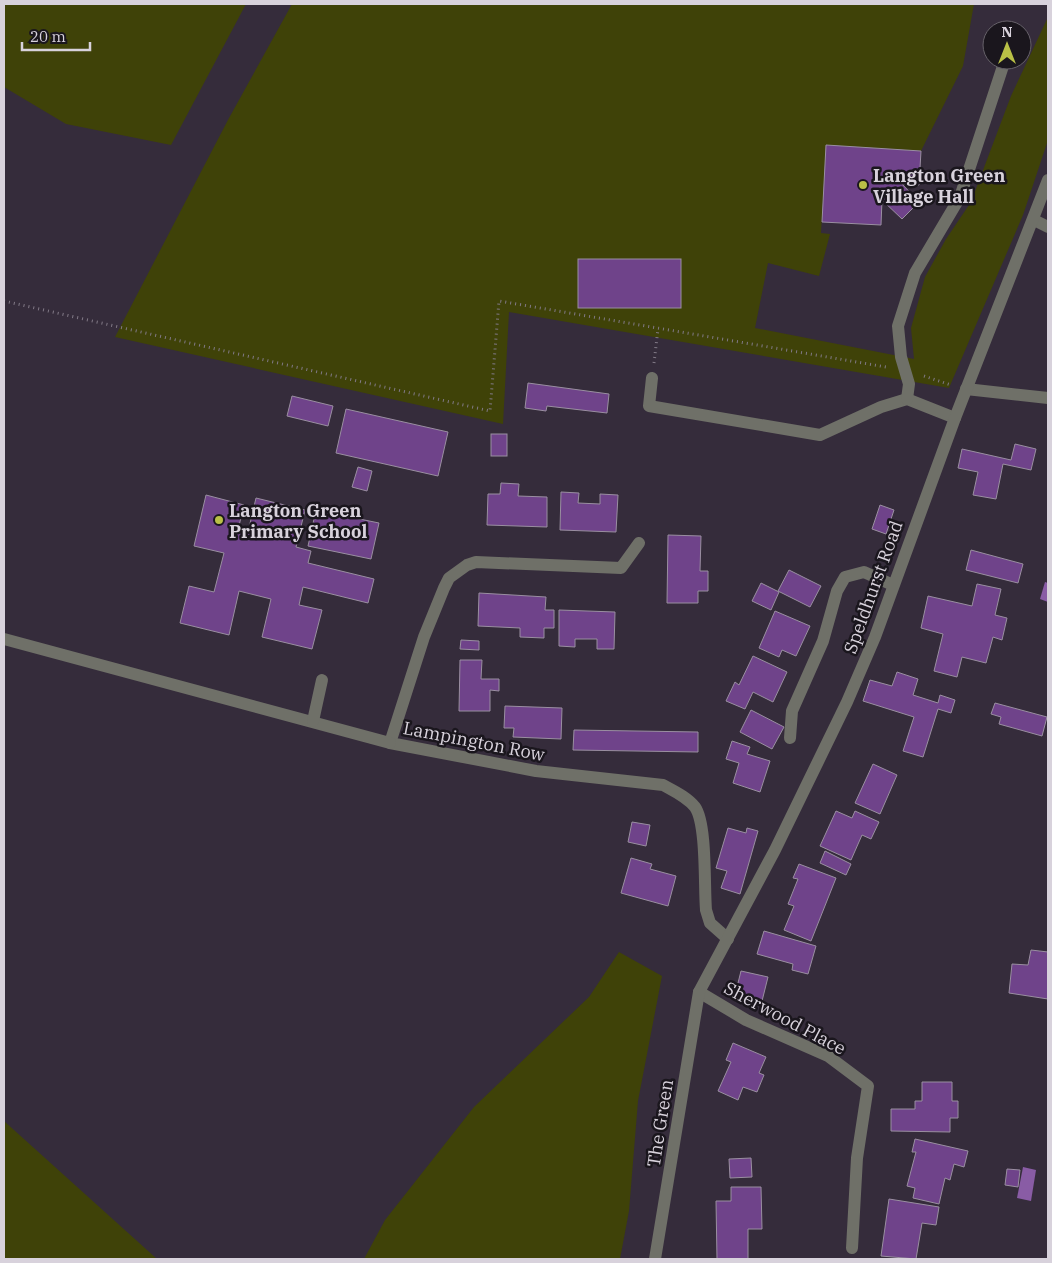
<svg xmlns="http://www.w3.org/2000/svg" width="1052" height="1263" viewBox="0 0 1052 1263" font-family="'IBM Plex Serif',serif">
	<style>
		.green { fill: #3f4208; fill-rule: evenodd }
		.water { fill: #895ca5 }
		.building { fill: #6f438a; stroke: #9a8fa1 }
		.lines { fill: none; stroke-linecap: round; stroke-linejoin: round }
		.path { stroke: #827a87; stroke-width: 3; stroke-dasharray: 1 4; stroke-linecap: butt }
		.minor { stroke: #6f7068; stroke-width: 12 }
		.poi-dot { fill: #b9c046; stroke: #1a161d; stroke-width: 2 }
		.labels { text-anchor: middle; dominant-baseline: central; stroke-width: 5; stroke-linejoin: round; paint-order: stroke }
		.poi-label { font-size: 18px; font-weight: bold; fill: #d8d2dc; stroke: #1a161d; text-anchor: start }
		.street-label { font-size: 18px; fill: #d8d2dc; stroke: #1a161d }
	</style>
	<rect width="100%" height="100%" fill="#352c3b"/>
	<g class="green">
		<path d="M4 4H246L171 145 66 124 4 87Z"/>
		<path d="M292 4H974L963 66 921 151 826 145 821 233 830 234 819 276 768 263 755 328 914 359 911 328 925 277 946 239 971 202 1011 96 1048 17V140L1023 215 949 388 509 312 503 424 115 337 229 118ZM578 259 681 260V308H578Z"/>
		<path d="M619 952 662 976 638 1101 629 1211 620 1259H364L385 1220 474 1107 589 997Z"/>
		<path d="M4 1121 157 1259H4Z"/>
	</g>
	<g class="water">
		<path d="M1045 582 1048 583V602L1040 599Z"/>
		<path d="M1023 1167 1036 1170 1031 1201 1017 1198Z"/>
	</g>
	<g class="building">
		<path d="M826 145 921 151 919 185 902 184 919 202 902 219 882 200 881 225 822 222Z"/>
		<rect x="578" y="259" width="103" height="49"/>
		<path d="M528 383 609 394 607 413 547 406 546 411 525 408Z"/>
		<path d="M292 396 333 406 328 426 287 416Z"/>
		<path d="M346 409 448 432 438 476 336 453Z"/>
		<rect x="491" y="434" width="16" height="22"/>
		<path d="M1015 444 1036 449 1031 470 1003 464 996 499 973 495 978 472 958 468 962 449 1011 460Z"/>
		<path d="M358 467 372 471 367 491 352 487Z"/>
		<path d="M501 483 519 484 518 496 547 497V527L487 525 488 494H500Z"/>
		<path d="M561 492 579 493 578 503 600 504V494L618 495 616 532 560 530Z"/>
		<path d="M206 495 244 505 238 530 248 532 256 498 305 510 296 547 311 551 308 563 374 579 368 603 303 587 299 605 322 610 312 649 262 637 271 599 239 591 229 635 180 623 189 586 214 592 224 553 194 546Z"/>
		<path d="M880 505 894 510 886 534 872 529Z"/>
		<path d="M316 510 379 523 371 559 308 546Z"/>
		<path d="M668 535 701 536 700 571H708V591H698V603H667Z"/>
		<path d="M971 550 1023 564 1018 583 966 570Z"/>
		<path d="M789 570 821 586 810 607 778 591Z"/>
		<path d="M761 583 779 592 771 610 752 601Z"/>
		<path d="M977 584 1001 589 995 615 1007 618 1002 640 993 637 986 663 962 657 957 677 934 671 943 634 921 628 928 596 972 606Z"/>
		<path d="M479 593 546 597 545 610H554V628H544V638L520 637V628L478 626Z"/>
		<path d="M559 610 615 612 614 649H597V639H575V647L559 646Z"/>
		<path d="M775 611 810 626 796 656 782 650 779 657 759 648Z"/>
		<path d="M461 640 479 641V650L460 649Z"/>
		<path d="M753 656 787 672 773 702 753 692 745 709 726 701 735 682 739 685Z"/>
		<path d="M460 660H482L481 679H499V691L490 690V711H459Z"/>
		<path d="M897 672 918 679 913 695 938 703 940 695 955 700 951 713 938 709 923 757 903 751 914 717 863 701 870 680 892 686Z"/>
		<path d="M995 703 1047 717 1042 736 999 724 1001 717 991 714Z"/>
		<path d="M505 706 562 708 561 739 513 737 514 728H504Z"/>
		<path d="M751 710 784 727 772 749 740 732Z"/>
		<path d="M574 730 698 732V752L573 750Z"/>
		<path d="M732 741 750 747 747 754 770 761 760 792 733 783 739 763 726 759Z"/>
		<path d="M873 764 897 775 880 814 855 803Z"/>
		<path d="M836 811 852 818 855 811 879 822 871 839 862 835 851 860 820 846Z"/>
		<path d="M632 822 650 825 646 846 628 842Z"/>
		<path d="M728 828 746 833 747 828 758 831 740 894 721 888 727 871 716 868Z"/>
		<path d="M825 851 851 864 846 875 820 863Z"/>
		<path d="M631 858 652 864 650 869 676 876 668 906 621 893Z"/>
		<path d="M799 864 836 878 811 941 784 930 794 906 788 904 798 879 793 878Z"/>
		<path d="M764 931 816 946 808 974 792 970 793 964 757 954Z"/>
		<path d="M1031 950 1048 952V999L1009 993 1012 964 1028 965Z"/>
		<path d="M741 971 768 977 761 1005 734 999Z"/>
		<path d="M733 1043 766 1057 759 1073 764 1075 757 1092 743 1087 738 1100 718 1091 731 1062 726 1060Z"/>
		<path d="M922 1082H952V1101H958V1118H950V1132L891 1131V1109H915V1101H922Z"/>
		<path d="M915 1139 968 1151 964 1167 954 1164 950 1180 945 1178 939 1204 913 1198 915 1188 907 1186 916 1152H912Z"/>
		<path d="M751 1158 752 1177 730 1178 729 1159Z"/>
		<path d="M1007 1169 1020 1170 1018 1187 1005 1185Z"/>
		<path d="M731 1187H761L762 1229H748V1259H717L716 1201H731Z"/>
		<path d="M889 1199 939 1207 936 1225 922 1223 916 1259 881 1256Z"/>
	</g>
	<g class="lines">
		<g class="path">
			<path d="M4 301 490 411 499 301 886 367"/>
			<path d="M654 363 658 329"/>
			<path d="M924 376 951 385"/>
		</g>
		<g class="minor">
			<path d="M1034 220 1048 227"/>
			<path d="M652 378 649 406 820 435 881 407 907 399 955 418"/>
			<path d="M966 389 1048 398"/>
			<path d="M907 399 909 384 901 357 898 326 915 273 960 197 1005 60"/>
			<path d="M639 543 621 568 476 562 467 565 449 578 444 588 424 637 390 743 536 771 663 785C674 791 687 797 695 807 707 824 704 887 706 910L710 923 728 939"/>
			<path d="M4 639 390 743"/>
			<path d="M313 721 322 680"/>
			<path d="M790 738 792 711 823 641 837 591 845 577 864 572 893 585"/>
			<path d="M699 992 746 1020 828 1056 868 1086 857 1158 852 1248"/>
			<path d="M655 1259 699 992 775 850 847 702 875 637 955 418 1048 180"/>
		</g>
	</g>
	<g class="poi-dot">
		<circle cx="863" cy="185" r="5"/>
		<circle cx="219" cy="520" r="5"/>
	</g>
	<g class="labels">
		<g class="poi-label">
			<text x="873" y="175">Langton Green<tspan x="873" dy="21">Village Hall</tspan></text>
			<text x="229" y="510">Langton Green<tspan x="229" dy="21">Primary School</tspan></text>
		</g>
		<g class="street-label">
			<text transform="translate(873 587) rotate(-70)">Speldhurst Road</text>
			<text transform="translate(474 741) rotate(11)">Lampington Row</text>
			<text transform="translate(785 1018) rotate(28)">Sherwood Place</text>
			<text transform="translate(660 1123) rotate(-81)">The Green</text>
		</g>
	</g>
	<rect width="1052" height="1263" fill="none" stroke="#d8d2dc" stroke-width="10"/>
	<g transform="translate(1007 45)"><circle r="24" fill="#1a161d" stroke="#666169"/>
	<path d="M0-4L9 19L0 12L-9 19Z" fill="#b9c046"/>
	<text y="-8" font-size="14" font-weight="bold" text-anchor="middle" fill="#d8d2dc">N</text>
	</g>
	<path d="M22 42v8h68v-8" fill="none" stroke="#d8d2dc" stroke-width="2.5"/>
	<text x="30" y="42" font-size="15" fill="#d8d2dc" stroke="#1a161d" stroke-width="4" paint-order="stroke">20 m</text>
</svg>
